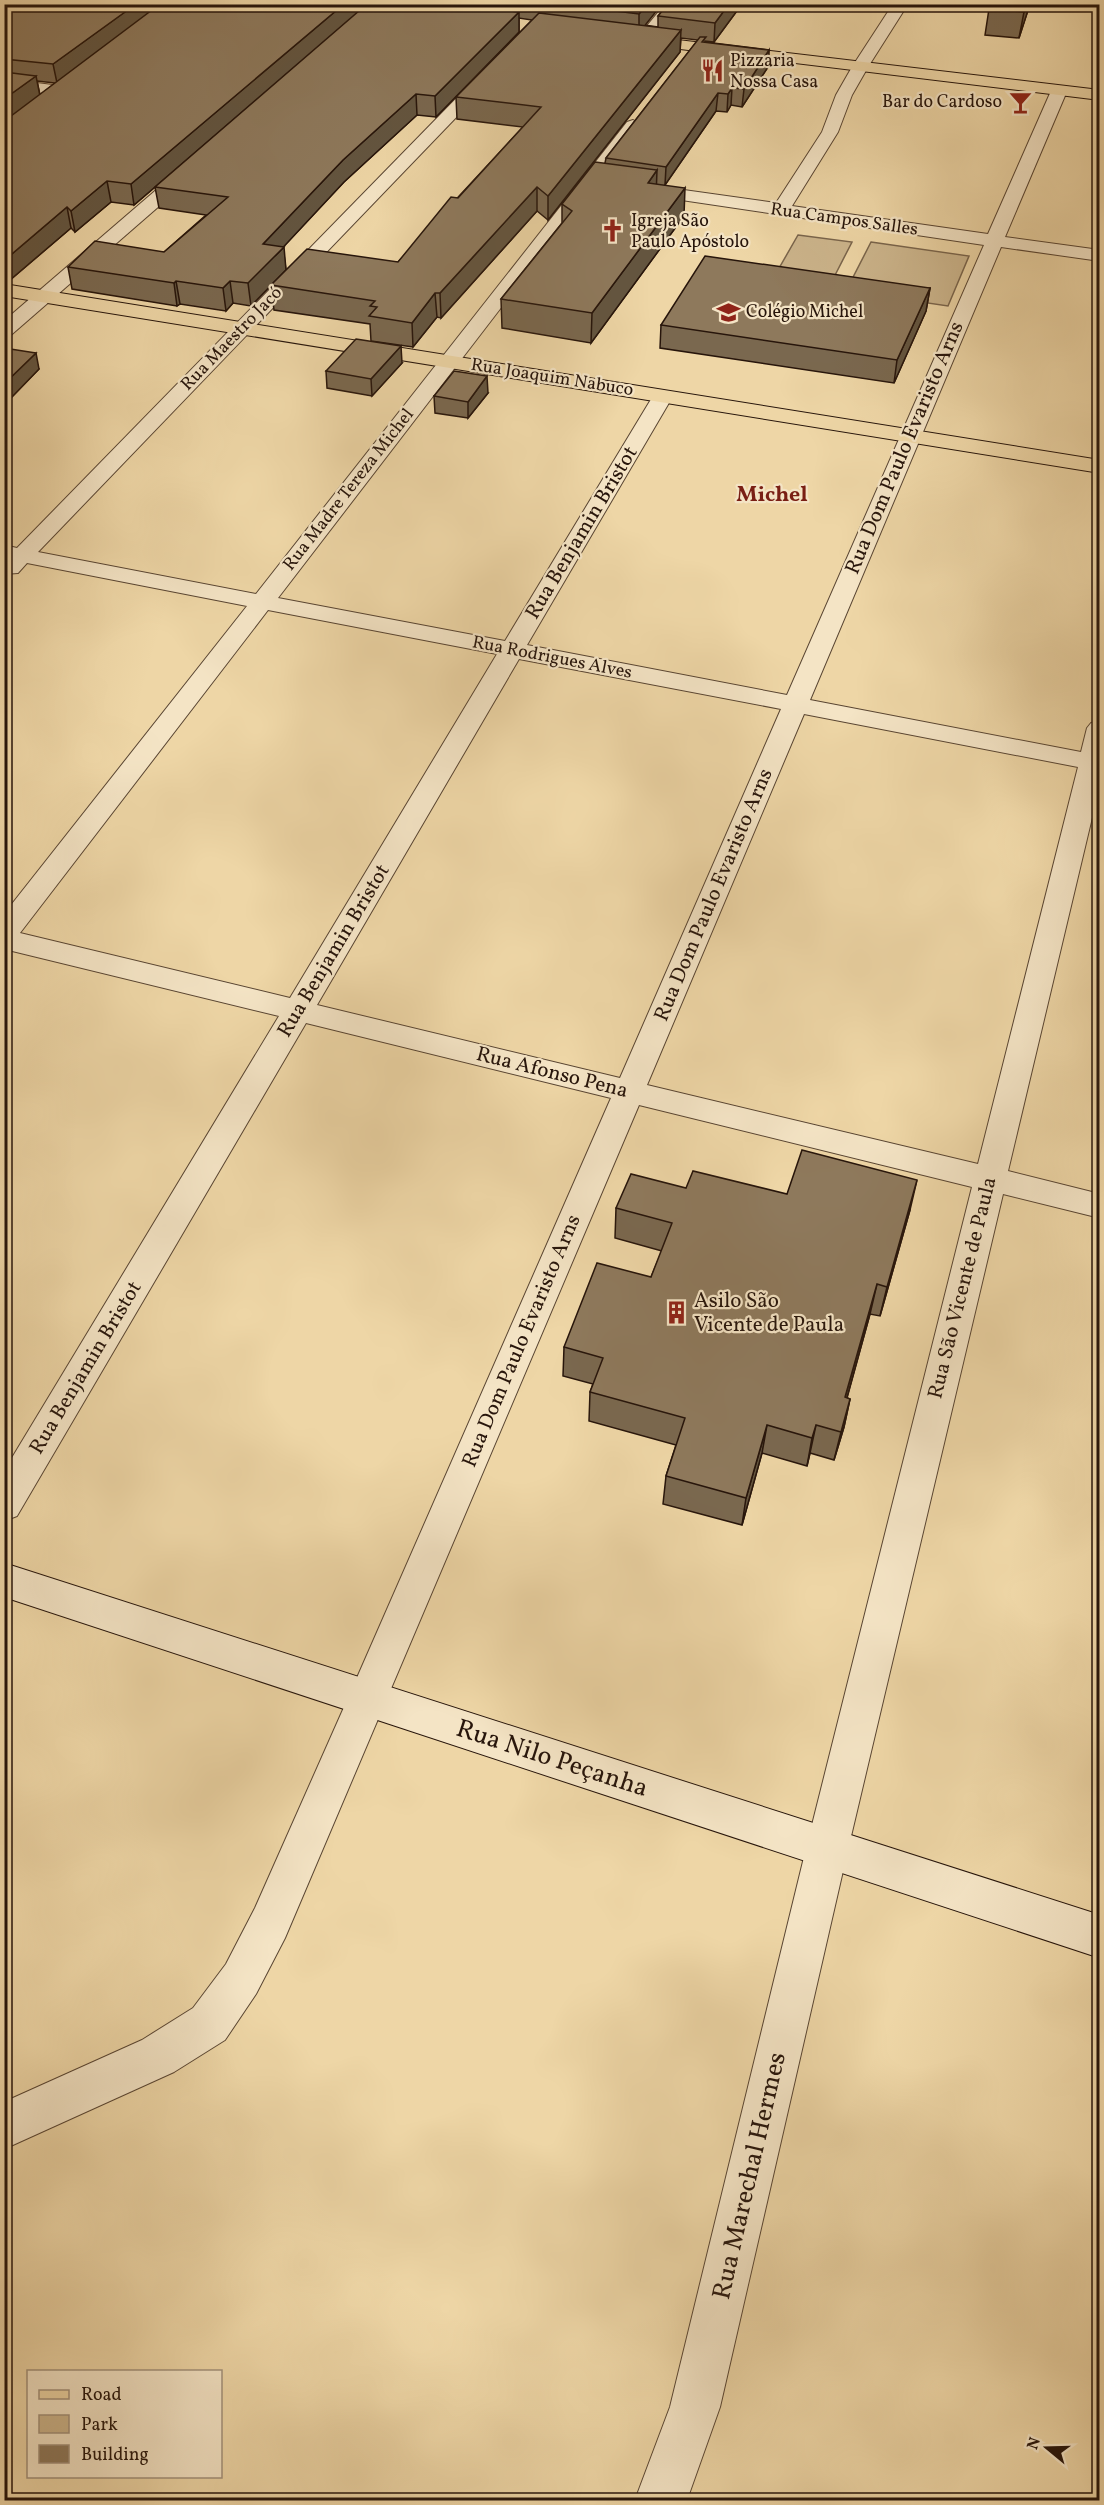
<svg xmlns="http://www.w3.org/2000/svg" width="1104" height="2505" viewBox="0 0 1104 2505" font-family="Vollkorn,serif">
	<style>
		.green { fill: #ccb58c; stroke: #7a654c; stroke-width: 1.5 }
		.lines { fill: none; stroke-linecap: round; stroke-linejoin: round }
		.street-casing { stroke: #594532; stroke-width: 2 }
		.secondary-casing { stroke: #27150b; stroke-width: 2 }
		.primary-casing { stroke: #27150b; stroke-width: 2 }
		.street { fill: #f4e4c5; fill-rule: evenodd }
		.secondary { fill: #f4e4c5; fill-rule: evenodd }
		.primary { fill: #eed6a6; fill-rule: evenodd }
		.wall { fill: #7a684f; stroke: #27150b; stroke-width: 1.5; fill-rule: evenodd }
		.shaded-wall { fill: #635540; stroke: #27150b; stroke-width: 1.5 }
		.building { fill: #8e795c; stroke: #27150b; stroke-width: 1.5 }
		.labels { text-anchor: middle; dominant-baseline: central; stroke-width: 4.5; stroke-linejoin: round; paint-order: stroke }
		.far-poi-label { font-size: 18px; fill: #27150b; stroke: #f4e4c5; text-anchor: start }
		.far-street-label { font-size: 18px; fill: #27150b; stroke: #f4e4c5 }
		.street-label { font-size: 21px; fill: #27150b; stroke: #f4e4c5 }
		.poi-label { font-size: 21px; fill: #27150b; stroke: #f4e4c5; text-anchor: start }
		.far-district-label { font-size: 22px; font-weight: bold; fill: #7a1f14; stroke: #f4e4c5 }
		.near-street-label { font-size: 26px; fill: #27150b; stroke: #f4e4c5 }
	</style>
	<rect width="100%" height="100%" fill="#eed6a6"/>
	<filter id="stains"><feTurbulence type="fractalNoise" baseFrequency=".00333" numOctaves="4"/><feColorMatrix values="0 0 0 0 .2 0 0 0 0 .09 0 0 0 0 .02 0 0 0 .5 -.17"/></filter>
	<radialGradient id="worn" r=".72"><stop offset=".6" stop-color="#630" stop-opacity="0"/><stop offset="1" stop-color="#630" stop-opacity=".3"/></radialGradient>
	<g class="green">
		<path d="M798 235 852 242 830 285 774 277Z"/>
		<path d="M871 242 969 256 948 306 846 291Z"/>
	</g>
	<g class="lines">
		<defs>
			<g id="street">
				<path d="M665 4H680L647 44H637L634 41 637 38Z"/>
				<path d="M893 4H908L868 67 852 95 838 132 792 206 988 234 1051 91 1059 86 1067 91 1005 237 1100 250V261L1001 247 810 700 1081 752 1087 728 1091 723 1100 721V784L1008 1171 1100 1194V1218L1003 1194 848 1849 720 2407 687 2500H635L670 2407 806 1849 972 1187 639 1105 285 1938 256 1994 225 2040 174 2072 4 2149V2102L142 2040 193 2008 226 1964 255 1908 349 1696 611 1098 306 1023 17 1516 4 1521V1471L279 1016 4 949V914L247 606 27 563 18 573 4 574V545L17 548 482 72 488 70 496 75 494 78 38 552 256 594 627 122 633 120 641 125 639 128 278 598 505 641 653 396 656 392H670L673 396 527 645 787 695 984 245 641 194 635 193 632 189 635 185 641 184 776 203 822 132 836 95 852 67ZM268 610 497 654 290 998 20 933ZM519 659 781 709 620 1078 317 1005ZM804 714 1078 767 978 1164 647 1085Z"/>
				<path d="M4 79 61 86 69 91 61 96 4 89Z"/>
				<path d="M190 165 196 166 199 170 196 174 11 335 4 337V321L184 166Z"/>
			</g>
			<path id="secondary" d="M4 1563 1100 1915V1958L4 1597Z"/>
			<g id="primary">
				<path d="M332 4C350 4 405 1 416 13L409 17 339 8Z"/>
				<path d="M636 35 1100 90V100L631 43 628 40Z"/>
				<path d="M4 284 1100 460V473L4 296Z"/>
			</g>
		</defs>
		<use href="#street" class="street-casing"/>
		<use href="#secondary" class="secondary-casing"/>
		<use href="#primary" class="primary-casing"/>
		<use href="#street" class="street"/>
		<use href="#secondary" class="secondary"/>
		<use href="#primary" class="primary"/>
	</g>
	<g class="wall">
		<path d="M4 4H357L358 12 367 4H662L644 25 658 27V16L668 4H742L714 42 705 41V42L769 50 768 67 742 107 731 105 727 112 716 111 665 185 684 216 591 343 502 328 501 299 562 223V204L605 163 606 158 698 40 681 38 680 52 548 220 537 211 441 318 437 317 413 347 371 341 370 324 274 310 271 285 398 262 523 127 457 119 456 97 532 20 519 18V32L436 117 417 115 344 182 283 247 286 270 251 306 233 303 226 311 180 304 177 306 72 289 68 267 164 252 206 215 159 208 155 187 134 205 111 202 75 232 71 228 10 280 4 279ZM37 81 55 83 40 95Z"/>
		<path d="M991 4H1030L1019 38 985 35 989 9Z"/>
		<path d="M930 288 926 311 894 383 660 348 661 325Z"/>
		<path d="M4 348 39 369 8 401H4Z"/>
		<path d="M402 363 372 396 327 388 326 371Z"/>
		<path d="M488 393 468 418 435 413 434 396Z"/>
		<path d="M686 1188 787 1194 910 1210 880 1316 870 1314 847 1398 850 1399 844 1427 834 1460 810 1453 807 1466 762 1453 742 1525 663 1504 666 1476 676 1445 589 1421 590 1392 593 1384 563 1376 564 1347 651 1277 662 1251 615 1238 616 1208Z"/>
	</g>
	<g class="shaded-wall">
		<path d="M136 4H164L57 83 53 64Z"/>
		<path d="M344 4H357L358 13 134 205 131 184Z"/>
		<path d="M647 4H662L639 33V14Z"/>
		<path d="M729 4H742L714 42 715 23Z"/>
		<path d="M1026 4H1030L1019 38 1024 12Z"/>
		<path d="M519 12V32L436 117 435 96Z"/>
		<path d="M681 30 680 52 548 220V196Z"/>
		<path d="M769 50 768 67 742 107 744 89Z"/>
		<path d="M36 76 40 96 4 122V99Z"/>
		<path d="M732 88 731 105 727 112 728 94Z"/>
		<path d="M718 93 716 111 665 185 666 167Z"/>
		<path d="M416 94 417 115 344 182 275 256 284 247 286 270 251 306 248 283 263 244 343 160Z"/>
		<path d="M657 170 656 198 648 183Z"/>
		<path d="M107 181 111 202 75 232 71 211Z"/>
		<path d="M537 187V211L441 318 440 293Z"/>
		<path d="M685 188 684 216 591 343 592 313Z"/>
		<path d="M67 207 71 228 10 280 6 259Z"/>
		<path d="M176 281 180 304 177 306 174 283Z"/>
		<path d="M230 281 233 303 226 311 223 288Z"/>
		<path d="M930 288 926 311 894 383 897 360Z"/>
		<path d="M435 293 437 317 413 347 412 323Z"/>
		<path d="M401 346 402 363 372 396 371 379Z"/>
		<path d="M36 353 39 369 8 401 4 384Z"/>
		<path d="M487 376 488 393 468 418V402Z"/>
		<path d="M917 1180 910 1210 880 1316 887 1287Z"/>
		<path d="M877 1284 870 1314 839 1426 845 1397Z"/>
		<path d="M850 1399 844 1427 834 1460 841 1432Z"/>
		<path d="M767 1425 762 1453 742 1525 746 1498Z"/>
		<path d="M816 1425 810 1453 807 1466 812 1438Z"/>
	</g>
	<g class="building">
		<path d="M4 4H136L53 64 4 59Z"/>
		<path d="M160 4H344L131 184 107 181 71 211 67 207 6 259H4V119H7Z"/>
		<path d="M367 4H454L519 12 435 96 416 94 343 160 263 244 284 247 248 283 230 281 223 288 176 281 174 283 68 267 95 241 164 252 228 197 155 187Z"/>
		<path d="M559 4H647L639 14Z"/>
		<path d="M668 4H729L715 23 658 16Z"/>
		<path d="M991 4H1026L1024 12 989 9Z"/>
		<path d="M539 13 681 30 548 196 537 187 440 293H435L412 323 369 316 377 307 370 306 375 301 271 285 307 249 398 262 451 197 458 198 541 107 456 97Z"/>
		<path d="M700 37H706L702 42 769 50 744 89 732 88 728 94 718 93 666 167 606 158Z"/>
		<path d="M4 72 36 76 4 99Z"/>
		<path d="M595 162 657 170 648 183 685 188 592 313 501 299 572 211 562 204Z"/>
		<path d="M705 256 930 288 897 360 661 325Z"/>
		<path d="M356 339 401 346 371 379 326 371Z"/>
		<path d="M4 348 36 353 4 384Z"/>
		<path d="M454 371 487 376 468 402 434 396Z"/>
		<path d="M802 1150 917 1180 887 1287 877 1284 845 1397 850 1399 841 1432 816 1425 812 1438 767 1425 746 1498 666 1476 685 1418 590 1392 603 1358 564 1347 597 1263 651 1277 672 1223 616 1208 631 1174 686 1188 693 1171 787 1194Z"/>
	</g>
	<defs>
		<symbol id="restaurant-bare" viewBox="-9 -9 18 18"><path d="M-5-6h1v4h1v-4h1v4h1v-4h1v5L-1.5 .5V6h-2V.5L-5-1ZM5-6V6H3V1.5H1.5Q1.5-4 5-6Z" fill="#8f2418" stroke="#f4e4c5" stroke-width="2.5" paint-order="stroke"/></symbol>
		<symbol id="bar-bare" viewBox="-9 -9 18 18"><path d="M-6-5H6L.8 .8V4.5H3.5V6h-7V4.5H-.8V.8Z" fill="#8f2418" stroke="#f4e4c5" stroke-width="2.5" paint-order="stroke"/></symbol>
		<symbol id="church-bare" viewBox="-9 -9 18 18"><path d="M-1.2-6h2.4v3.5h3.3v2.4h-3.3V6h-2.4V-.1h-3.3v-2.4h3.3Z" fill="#8f2418" stroke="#f4e4c5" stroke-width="2.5" paint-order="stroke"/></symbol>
		<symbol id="school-bare" viewBox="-9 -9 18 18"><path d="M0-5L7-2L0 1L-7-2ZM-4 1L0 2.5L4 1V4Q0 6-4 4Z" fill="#8f2418" stroke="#f4e4c5" stroke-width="2.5" paint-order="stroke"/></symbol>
		<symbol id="building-bare" viewBox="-9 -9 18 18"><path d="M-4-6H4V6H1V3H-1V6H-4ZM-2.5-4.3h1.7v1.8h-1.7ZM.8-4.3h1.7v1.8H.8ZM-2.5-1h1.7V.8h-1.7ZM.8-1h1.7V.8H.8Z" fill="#8f2418" stroke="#f4e4c5" stroke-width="2.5" paint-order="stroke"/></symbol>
	</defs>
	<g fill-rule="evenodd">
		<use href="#restaurant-bare" x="696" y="54" width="33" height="33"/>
		<use href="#bar-bare" x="1004" y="86" width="33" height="33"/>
		<use href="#church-bare" x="596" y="214" width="33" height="33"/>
		<use href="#school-bare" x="712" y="296" width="33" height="33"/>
		<use href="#building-bare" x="660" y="1296" width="33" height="33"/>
	</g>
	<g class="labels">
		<g class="far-poi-label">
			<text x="730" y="61">Pizzaria<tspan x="730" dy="21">Nossa Casa</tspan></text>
			<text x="1002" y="102" text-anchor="end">Bar do Cardoso</text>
			<text x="631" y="221">Igreja São<tspan x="631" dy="21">Paulo Apóstolo</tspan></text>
			<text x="746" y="312">Colégio Michel</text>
		</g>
		<g class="far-street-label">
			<text transform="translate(844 220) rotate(8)">Rua Campos Salles</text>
			<text transform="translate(232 339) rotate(-46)">Rua Maestro Jacó</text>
			<text transform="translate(552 378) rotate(9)">Rua Joaquim Nabuco</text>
			<text transform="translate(349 490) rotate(-52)">Rua Madre Tereza Michel</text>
			<text transform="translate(552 658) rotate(11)">Rua Rodrigues Alves</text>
		</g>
		<g class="street-label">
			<text transform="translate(905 448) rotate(-67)">Rua Dom Paulo Evaristo Arns</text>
			<text transform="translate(582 533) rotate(-59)">Rua Benjamin Bristot</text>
			<text transform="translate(714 895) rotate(-67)">Rua Dom Paulo Evaristo Arns</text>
			<text transform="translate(334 951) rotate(-59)">Rua Benjamin Bristot</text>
			<text transform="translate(552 1073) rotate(14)">Rua Afonso Pena</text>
			<text transform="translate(963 1288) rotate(-76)">Rua São Vicente de Paula</text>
			<text transform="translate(522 1341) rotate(-67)">Rua Dom Paulo Evaristo Arns</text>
			<text transform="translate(86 1368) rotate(-59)">Rua Benjamin Bristot</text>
		</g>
		<g class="poi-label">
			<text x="694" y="1301">Asilo São<tspan x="694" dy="24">Vicente de Paula</tspan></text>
		</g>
		<g class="far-district-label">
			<text x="772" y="495">Michel</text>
		</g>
		<g class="near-street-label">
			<text transform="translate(552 1759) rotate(18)">Rua Nilo Peçanha</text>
			<text transform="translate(750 2176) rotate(-77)">Rua Marechal Hermes</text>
		</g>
	</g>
	<rect width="1104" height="2505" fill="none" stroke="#eed6a6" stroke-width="24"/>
	<rect x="6" y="6" width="1092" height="2493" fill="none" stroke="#27150b" stroke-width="3"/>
	<rect x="12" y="12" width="1080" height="2481" fill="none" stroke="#27150b" stroke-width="1.5"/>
	<rect x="27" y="2370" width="195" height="108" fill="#f4e4c5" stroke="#a2917b" stroke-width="1.5"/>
	<rect x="39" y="2390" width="30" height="9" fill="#eed6a6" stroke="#a2917b" stroke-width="1.5"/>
	<text x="81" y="2400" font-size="18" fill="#27150b">Road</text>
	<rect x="39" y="2415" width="30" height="18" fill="#ccb58c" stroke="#a2917b" stroke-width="1.5"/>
	<text x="81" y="2430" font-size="18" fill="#27150b">Park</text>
	<rect x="39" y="2445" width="30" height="18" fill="#8e795c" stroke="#a2917b" stroke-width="1.5"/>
	<text x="81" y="2460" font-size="18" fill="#27150b">Building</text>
	<g transform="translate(1047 2448) rotate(289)" stroke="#f4e4c5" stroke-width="4.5" paint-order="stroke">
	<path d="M0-4.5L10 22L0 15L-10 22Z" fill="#27150b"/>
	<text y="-9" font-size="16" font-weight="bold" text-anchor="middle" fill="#27150b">N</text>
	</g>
	<rect width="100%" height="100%" filter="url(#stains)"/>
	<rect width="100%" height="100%" fill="url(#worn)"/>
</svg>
